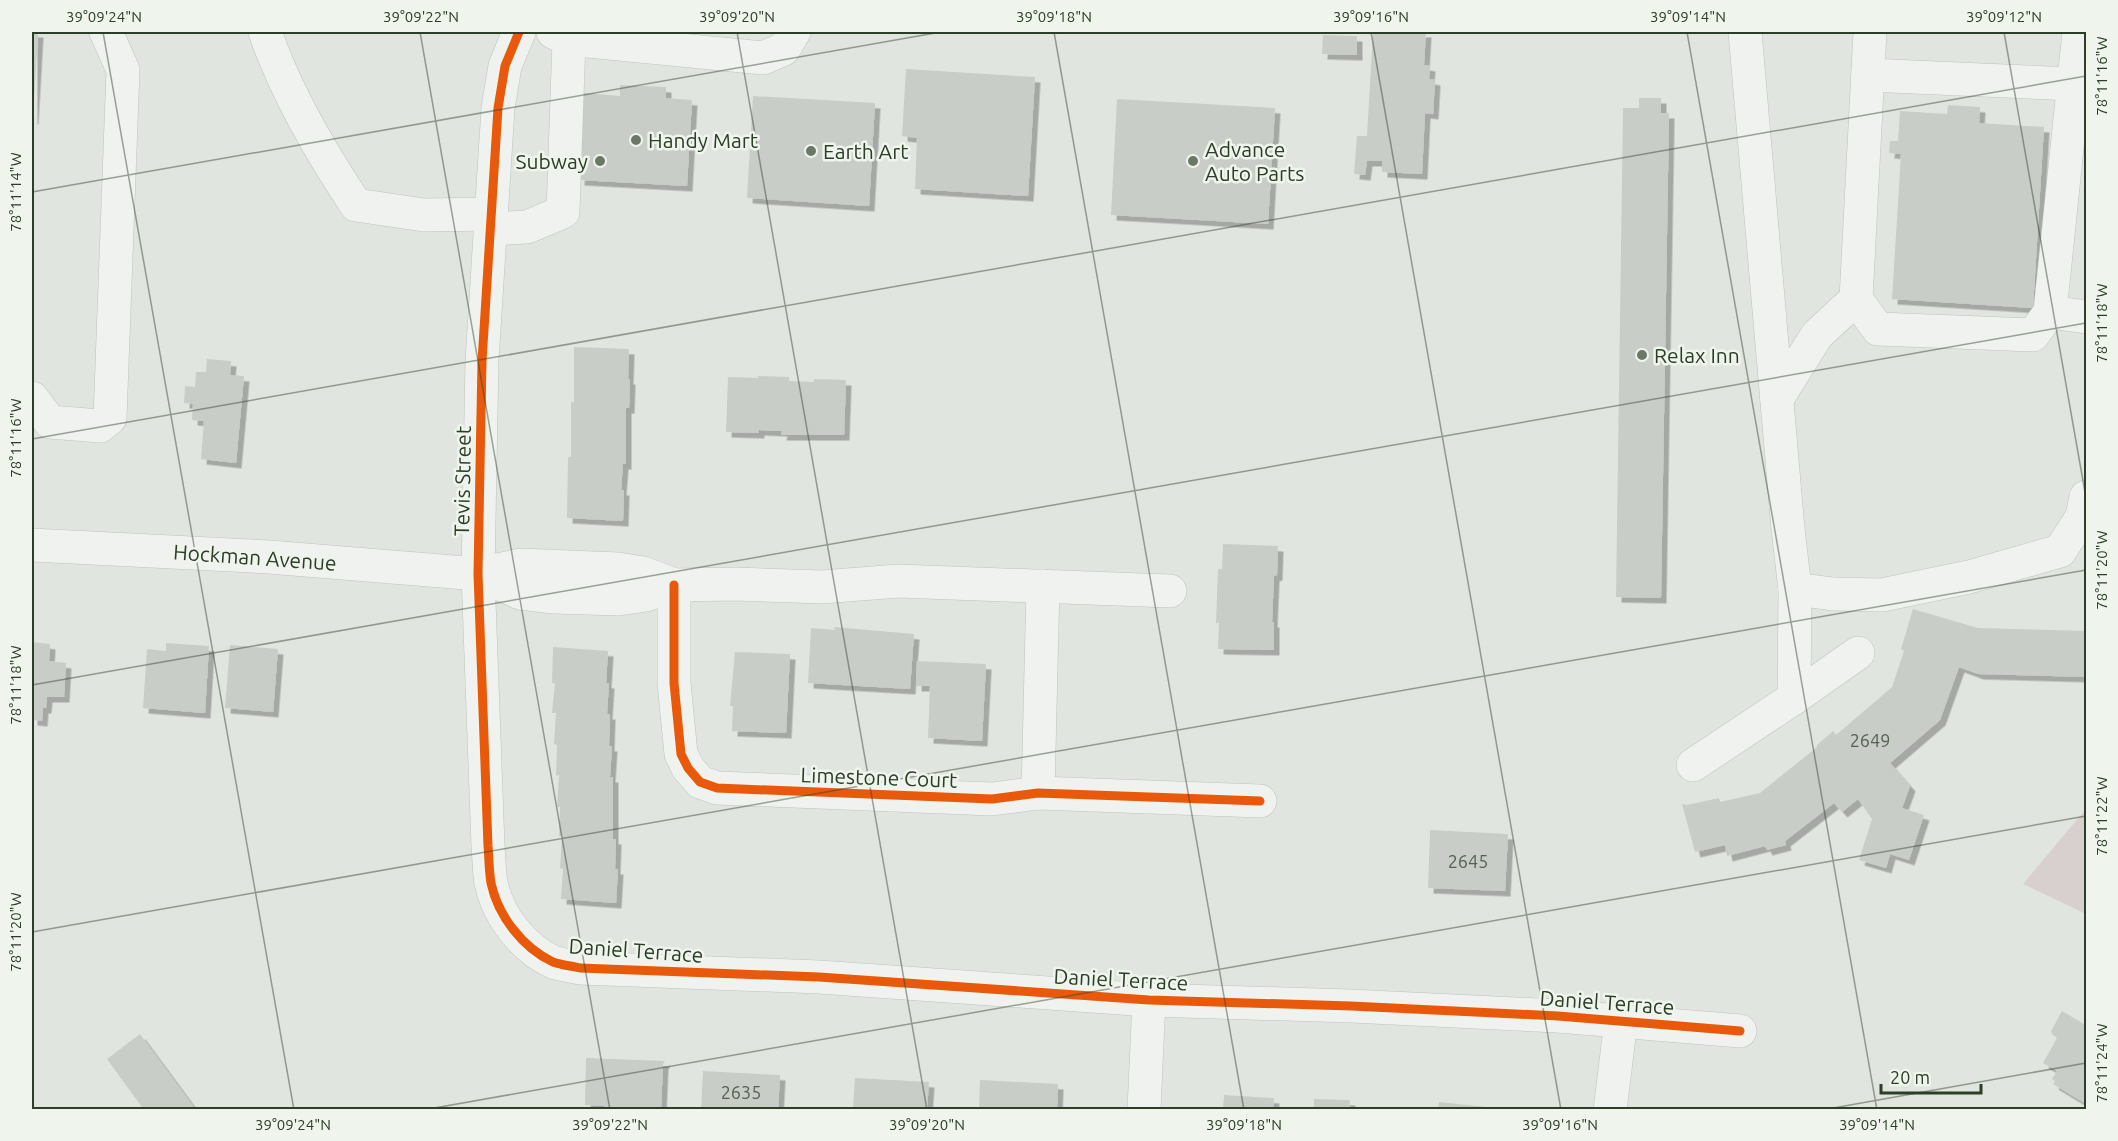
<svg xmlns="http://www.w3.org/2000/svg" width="2118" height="1141" viewBox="0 0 2118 1141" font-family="Ubuntu,sans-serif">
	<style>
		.green { fill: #d8d0ce }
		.building { fill: #c9cdc8; filter: url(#shadow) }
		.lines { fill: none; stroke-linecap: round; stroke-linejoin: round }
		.minor-casing { stroke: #bfc3be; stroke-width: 34 }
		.minor { stroke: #eff2ef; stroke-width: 33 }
		.cycleway-casing { stroke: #eff5ed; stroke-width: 13 }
		.cycleway { stroke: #e8590c; stroke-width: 9 }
		.ticks { fill: none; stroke: #2c3e27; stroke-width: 1.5; stroke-opacity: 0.45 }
		.poi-dot { fill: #6b7867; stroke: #eff5ed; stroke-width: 2 }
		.labels { text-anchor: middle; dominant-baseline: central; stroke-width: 5; stroke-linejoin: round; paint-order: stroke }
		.number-label { font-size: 18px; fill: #546250 }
		.poi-label { font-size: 21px; fill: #2c3e27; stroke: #eff5ed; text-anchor: start }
		.street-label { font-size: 21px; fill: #2c3e27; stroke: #eff5ed }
		.neatline { fill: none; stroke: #2c3e27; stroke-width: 2 }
		.ticks-label { font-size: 15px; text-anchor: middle; fill: #2c3e27 }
	</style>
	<defs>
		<filter id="shadow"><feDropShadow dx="5.5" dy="5.5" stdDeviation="0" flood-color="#0004"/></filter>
	</defs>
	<rect width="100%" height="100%" fill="#e1e5df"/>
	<path class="green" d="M2086 809V914L2023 884Z"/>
	<g class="building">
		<path d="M32 32H38L33 119H32Z"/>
		<path d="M1373 32H1426L1424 65 1430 66 1429 79 1435 80 1433 114 1425 113 1422 174 1382 172V161H1367L1365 175 1354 174 1357 136H1367Z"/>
		<path d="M1323 35 1357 36V55L1322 54Z"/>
		<path d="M906 69 1035 77 1028 196 915 189 917 138 902 136Z"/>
		<path d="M620 85 666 87V98L692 100 687 186 579 180 584 93 620 96Z"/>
		<path d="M753 96 875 103 869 206 747 198Z"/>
		<path d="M1639 98H1661V113H1669L1661 598 1616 597 1623 108H1639Z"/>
		<path d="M1117 99 1275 108 1268 224 1111 215Z"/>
		<path d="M1948 105 1980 107 1979 123 2044 127 2033 308 1892 299 1901 154 1889 153 1890 141H1898L1900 111 1947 114Z"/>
		<path d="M574 347 629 349 628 379H630L629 408H626V464H623L621 490H624L623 521 567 518 568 457H571V402H574Z"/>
		<path d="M207 359 231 361 230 375 244 376 236 463 201 459 204 421 192 420 193 404 184 403 185 386 195 387 196 372H206Z"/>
		<path d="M758 376 789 377V381L814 382V379L846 380 844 435H781L782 431 759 430V433L726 432 728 377 758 378Z"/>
		<path d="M1223 544 1278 546 1277 575 1274 576 1272 622H1274V650L1218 649 1219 623H1216L1218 569H1222Z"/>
		<path d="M1913 609 1978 628 2086 631V677L1978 674 1959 667 1940 720 1890 763 1910 786 1902 808 1924 815 1909 860 1890 854 1886 868 1859 860 1872 819 1858 799 1842 812 1834 803 1785 841 1786 845 1767 850 1765 846 1727 856 1725 845 1695 852 1682 804 1687 805 1719 798 1720 802 1760 793 1817 747V745L1833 731 1836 735 1892 687 1904 651 1901 649Z"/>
		<path d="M834 627 914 634 910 689 808 683 811 628 835 630Z"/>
		<path d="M32 642 50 644 49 661 66 663 64 697H47L46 708H43L42 721 32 720Z"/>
		<path d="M166 643 209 646 205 713 143 708 147 649 166 651Z"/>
		<path d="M230 645 278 649 273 712 225 708Z"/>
		<path d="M553 647 608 651 606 683H609L607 714H610L609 746H612L610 777H613V839H616L615 869H618L616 903 561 899 563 869 560 868 562 836H559L560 807H557L559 775 556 776 557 745 554 744 556 713H552L555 683H552Z"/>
		<path d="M735 652 790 654 786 733 732 731 733 706H730Z"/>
		<path d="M917 661 986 664 982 741 928 738 930 686H916Z"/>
		<path d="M1430 830 1508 834 1505 891 1428 888Z"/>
		<path d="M2062 1011 2084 1024 2086 1020V1104L2053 1084 2055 1081 2052 1079 2057 1071 2043 1063 2057 1038 2052 1034 2051 1031Z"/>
		<path d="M140 1034 196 1110H144L107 1059Z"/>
		<path d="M586 1058 665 1061 663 1064 661 1109 636 1110V1107H627V1109L604 1108 605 1106 585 1105Z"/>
		<path d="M703 1071 780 1075 778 1110H701Z"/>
		<path d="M855 1078 929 1082 927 1110H853Z"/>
		<path d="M980 1080 1058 1084 1057 1110H979Z"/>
		<path d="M1224 1095 1274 1098 1273 1110H1223Z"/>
		<path d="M1314 1099 1350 1100 1349 1110H1314Z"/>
		<path d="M1439 1102 1496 1108V1110H1438Z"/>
	</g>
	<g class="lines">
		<defs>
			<g id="minor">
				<path d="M265 32C286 93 320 151 356 205L424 215 491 214"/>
				<path d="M519 32 505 66 498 108 482 361 478 574 488 846C489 858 489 871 491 883 498 916 523 948 553 962 561 965 572 966 580 968L819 977 1149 1000 1351 1006 1558 1016 1740 1031"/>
				<path d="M1745 32 1788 529 1795 589 1833 594 1882 595 1969 577 2060 551 2082 517 2086 497"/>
				<path d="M1870 32 1856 299 1878 329 2033 335 2050 312 2079 32"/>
				<path d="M568 39 763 58 784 49 794 32"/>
				<path d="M1868 75 2074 84"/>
				<path d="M490 229 527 227 563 212 569 40 553 32"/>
				<path d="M2050 312 2086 317"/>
				<path d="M32 398 50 422 100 426 110 418 123 70 106 32"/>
				<path d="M1777 399 1817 335 1856 299"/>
				<path d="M32 545 269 557 478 574 521 565 618 569 643 573 674 585"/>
				<path d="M478 574 520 593 554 597 619 599 646 595 674 585 735 584 822 587 898 581 1170 591"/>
				<path d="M674 585V683L681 754 688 768 700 782 717 788 992 799 1038 793 1260 801"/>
				<path d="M1794 698 1858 653"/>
				<path d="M1693 765 1794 698 1795 589"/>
				<path d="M1038 793 1043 586"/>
				<path d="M1144 1110 1149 1000"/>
				<path d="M1610 1110 1621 1021"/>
			</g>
		</defs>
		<use href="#minor" class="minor-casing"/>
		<use href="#minor" class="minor"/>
		<defs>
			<g id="cycleway">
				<path d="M519 32 505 66 498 108 482 361 478 574 488 846C489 858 489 871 491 883 498 916 523 948 553 962 561 965 572 966 580 968L819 977 1149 1000 1351 1006 1558 1016 1740 1031"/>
				<path d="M674 585V683L681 754 688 768 700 782 717 788 992 799 1038 793 1260 801"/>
			</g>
		</defs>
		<use href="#cycleway" class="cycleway-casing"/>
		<use href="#cycleway" class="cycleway"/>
	</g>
	<path class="ticks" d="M103 32 294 1110M420 32 610 1110M737 32 927 1110M1054 32 1244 1110M1371 32 1561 1110M1687 32 1877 1110M2004 32 2086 498M32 192 941 32M32 439 2086 76M32 685 2086 323M32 932 2086 570M423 1110 2086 816M1822 1110 2086 1063"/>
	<g class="poi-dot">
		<circle cx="636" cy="140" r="6"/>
		<circle cx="811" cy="151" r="6"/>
		<circle cx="600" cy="161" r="6"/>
		<circle cx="1193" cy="161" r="6"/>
		<circle cx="1642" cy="355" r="6"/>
	</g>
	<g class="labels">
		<g class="number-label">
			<text x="1870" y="740">2649</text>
			<text x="1468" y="861">2645</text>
			<text x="741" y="1092">2635</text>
		</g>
		<g class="poi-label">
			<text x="648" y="140">Handy Mart</text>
			<text x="1205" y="149">Advance<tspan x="1205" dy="24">Auto Parts</tspan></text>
			<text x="823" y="151">Earth Art</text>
			<text x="588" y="161" text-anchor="end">Subway</text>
			<text x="1654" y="355">Relax Inn</text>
		</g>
		<g class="street-label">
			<text transform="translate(462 481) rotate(-89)">Tevis Street</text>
			<text transform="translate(255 557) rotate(4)">Hockman Avenue</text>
			<text transform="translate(879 777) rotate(2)">Limestone Court</text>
			<text transform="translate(636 950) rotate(4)">Daniel Terrace</text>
			<text transform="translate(1121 979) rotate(3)">Daniel Terrace</text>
			<text transform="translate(1607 1002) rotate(4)">Daniel Terrace</text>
		</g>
	</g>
	<rect width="2118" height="1141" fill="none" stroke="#eff5ed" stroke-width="66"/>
	<path d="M1881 1084v9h100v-9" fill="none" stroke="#2c3e27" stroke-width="3"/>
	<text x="1890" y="1084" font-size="18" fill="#2c3e27" stroke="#eff5ed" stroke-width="4.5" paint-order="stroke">20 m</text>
	<rect x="33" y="33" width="2052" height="1075" class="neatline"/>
	<g class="ticks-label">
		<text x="104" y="22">39°09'24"N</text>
		<text x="421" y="22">39°09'22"N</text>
		<text x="737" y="22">39°09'20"N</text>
		<text x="1054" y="22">39°09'18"N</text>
		<text x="1371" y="22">39°09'16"N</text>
		<text x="1688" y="22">39°09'14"N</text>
		<text x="2004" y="22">39°09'12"N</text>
		<text transform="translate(2102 76) rotate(-90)" y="5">78°11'16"W</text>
		<text transform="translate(16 192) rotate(-90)" y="5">78°11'14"W</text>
		<text transform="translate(2102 323) rotate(-90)" y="5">78°11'18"W</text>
		<text transform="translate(16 438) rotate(-90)" y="5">78°11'16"W</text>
		<text transform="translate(2102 570) rotate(-90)" y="5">78°11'20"W</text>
		<text transform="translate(16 685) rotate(-90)" y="5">78°11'18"W</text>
		<text transform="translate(2102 816) rotate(-90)" y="5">78°11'22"W</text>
		<text transform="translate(16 932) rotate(-90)" y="5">78°11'20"W</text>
		<text transform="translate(2102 1063) rotate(-90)" y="5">78°11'24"W</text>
		<text x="293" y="1130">39°09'24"N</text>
		<text x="610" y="1130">39°09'22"N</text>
		<text x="927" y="1130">39°09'20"N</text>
		<text x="1244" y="1130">39°09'18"N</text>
		<text x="1560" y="1130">39°09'16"N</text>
		<text x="1877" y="1130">39°09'14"N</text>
	</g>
</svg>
